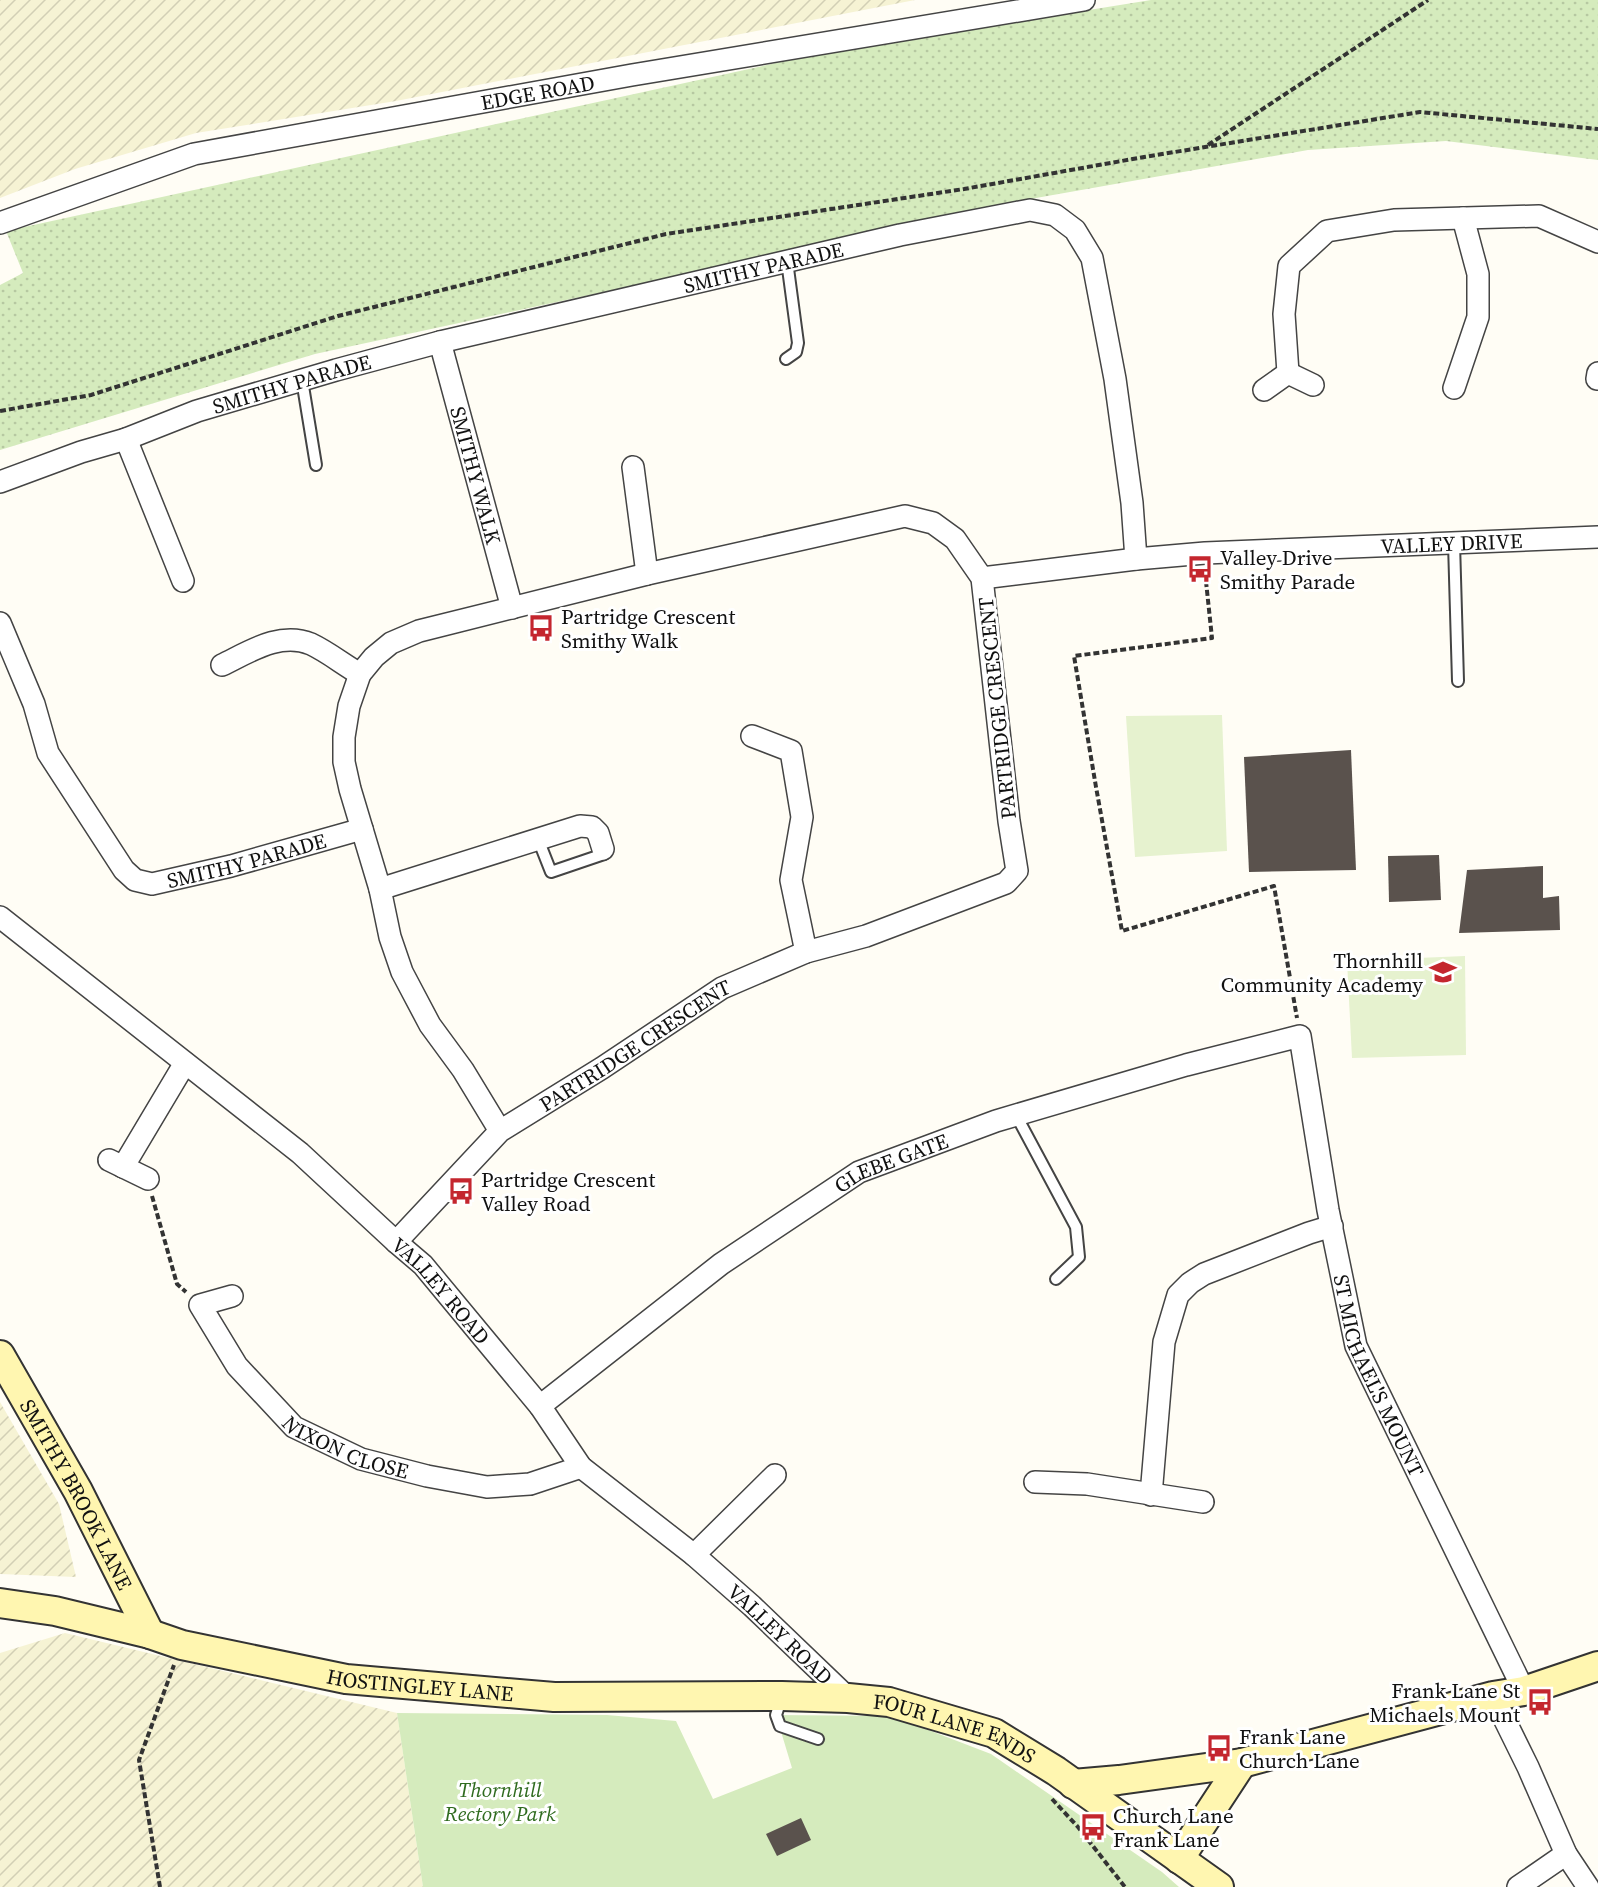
<svg xmlns="http://www.w3.org/2000/svg" width="1598" height="1887" viewBox="0 0 1598 1887" font-family="'Source Serif 4',serif">
	<style>
		.farmland { fill: url(#farmland-furrows) }
		.grass { fill: url(#grass-dots) }
		.park { fill: #d5ebbd }
		.pitch { fill: #e6f2cf }
		.building { fill: #5a524d }
		.lines { fill: none; stroke-linecap: round; stroke-linejoin: round }
		.lane-casing { stroke: #444; stroke-width: 14 }
		.street-casing { stroke: #444; stroke-width: 24 }
		.secondary-casing { stroke: #333; stroke-width: 32 }
		.path { stroke: #333; stroke-width: 4; stroke-dasharray: 6 3; stroke-linecap: butt }
		.lane { stroke: #fff; stroke-width: 10 }
		.street { stroke: #fff; stroke-width: 21 }
		.secondary { stroke: #fff6b0; stroke-width: 28 }
		.labels { text-anchor: middle; dominant-baseline: central; stroke-width: 6; stroke-linejoin: round; paint-order: stroke }
		.street-label { font-size: 21px; fill: #111; stroke: #fff }
		.poi-label { font-size: 21px; fill: #111; stroke: #fff; text-anchor: start }
		.park-label { font-size: 21px; font-style: italic; fill: #2f6b1f; stroke: #fff }
	</style>
	<defs>
		<pattern id="farmland-furrows" width="10" height="10" patternUnits="userSpaceOnUse" patternTransform="scale(1.5)"><rect width="10" height="10" fill="#f6f3d4"/><path d="M-1 1l2-2M0 10L10 0M9 11l2-2" fill="none" stroke="#d2cfb5"/></pattern>
		<pattern id="grass-dots" width="8" height="8" patternUnits="userSpaceOnUse" patternTransform="scale(1.5)"><rect width="8" height="8" fill="#d5ebbd"/><path d="M2 2h.1M6 6h.1" fill="none" stroke="#b6c8a1" stroke-width="1.8" stroke-linecap="round"/></pattern>
	</defs>
	<rect width="100%" height="100%" fill="#fffdf5"/>
	<g class="farmland">
		<path d="M0 0H915L396 101 196 133 75 169 0 198Z"/>
		<path d="M0 1402 59 1504 76 1577 0 1574Z"/>
		<path d="M65 1633 397 1713 423 1887H0V1653Z"/>
	</g>
	<path class="grass" d="M1151 0H1598V160L1446 141 1308 150 1036 198 904 223 785 253 315 354 0 450V285L23 273 6 231 822 53Z"/>
	<path class="park" d="M397 1713 607 1715 676 1721 713 1799 792 1768 776 1715 892 1716 991 1754 1162 1872 1179 1887H423Z"/>
	<g class="pitch">
		<path d="M1222 715 1227 851 1135 857 1126 716Z"/>
		<path d="M1465 956 1466 1055 1352 1058 1347 961Z"/>
	</g>
	<g class="building">
		<path d="M1351 750 1356 870 1249 872 1244 757Z"/>
		<path d="M1439 855 1441 900 1389 902 1388 856Z"/>
		<path d="M1543 866V898L1559 896 1560 930 1459 933 1467 870Z"/>
		<path d="M801 1818 811 1840 777 1856 766 1834Z"/>
	</g>
	<g class="lines">
		<defs>
			<g id="lane">
				<path d="M786 359 796 352 798 343 787 261"/>
				<path d="M302 380 316 465"/>
				<path d="M1454 543 1458 681"/>
				<path d="M538 839 551 872 604 854 603 849"/>
				<path d="M1016 1115 1076 1227 1079 1257 1056 1279"/>
				<path d="M782 1697 776 1715 780 1726 818 1739"/>
			</g>
			<g id="street">
				<path id="s1" d="M0 223 194 154 632 75 1084 0"/>
				<path id="s2" d="M440 342 512 608"/>
				<path d="M1288 373 1313 385"/>
				<path d="M1597 379 1598 373"/>
				<path d="M1454 388 1478 317V274L1463 218"/>
				<path d="M1264 390 1288 373 1284 314 1289 266 1327 231 1394 220 1539 216 1598 242"/>
				<path d="M126 439 183 581"/>
				<path d="M633 467 647 574"/>
				<path id="s3" d="M0 482 81 452 126 439 197 411 336 370 440 342 900 235 1030 210 1055 215 1075 230 1092 258 1115 379 1132 503 1136 559"/>
				<path id="s4" d="M982 578 1136 559 1205 553 1598 537"/>
				<path id="s5" d="M0 623 34 704 48 753 124 870 135 880 152 884 231 866 362 829"/>
				<path d="M222 665C249 652 280 631 311 644 328 652 344 665 360 674"/>
				<path d="M752 736 791 751 802 817 791 880 806 952"/>
				<path d="M380 889 580 826 592 827 598 833 603 849"/>
				<path id="s6" d="M0 917 300 1153 396 1242 423 1265 540 1406 581 1467 694 1555 752 1606 848 1698"/>
				<path d="M109 1160 148 1179"/>
				<path d="M123 1167 185 1063"/>
				<path id="s7" d="M396 1242 500 1131 602 1068 722 988 806 952 866 936 1006 883 1017 871 1009 821 982 578 955 539 933 523 905 516 647 574 419 631 391 643 374 657 360 674 349 706 344 737V762L350 789 380 889 390 937 402 972 430 1025 463 1070 500 1131"/>
				<path id="s8" d="M232 1296 200 1305 237 1366 294 1427 361 1459 427 1476 487 1487 530 1484 581 1467"/>
				<path id="s9" d="M540 1406 721 1264 859 1172 996 1121 1186 1065 1300 1036 1328 1210 1356 1346 1524 1691"/>
				<path d="M1035 1482 1087 1484 1203 1502"/>
				<path d="M1151 1495 1164 1342 1178 1295 1190 1283 1204 1274 1309 1233 1332 1226"/>
				<path d="M694 1555 775 1475"/>
				<path d="M1493 1696 1528 1767 1566 1854 1588 1887"/>
				<path d="M1518 1887 1566 1854"/>
			</g>
			<g id="secondary">
				<path id="s10" d="M0 1355 78 1491 150 1634"/>
				<path id="s11" d="M0 1603 55 1611 150 1634 182 1645 346 1679 554 1697 782 1696 848 1698 889 1702 994 1733 1056 1771 1219 1887"/>
				<path d="M1073 1784 1119 1780 1242 1763 1493 1696 1524 1691 1598 1666"/>
				<path d="M1179 1859 1242 1763"/>
			</g>
		</defs>
		<use href="#lane" class="lane-casing"/>
		<use href="#street" class="street-casing"/>
		<use href="#secondary" class="secondary-casing"/>
		<g class="path">
			<path d="M1208 145 1428 0"/>
			<path d="M0 411 91 395 338 316 666 234 964 189 1144 157 1420 112 1598 129"/>
			<path d="M1205 572 1212 638 1074 656 1096 787 1122 931 1274 886 1297 1018"/>
			<path d="M152 1196 177 1284 186 1292"/>
			<path d="M1052 1799 1078 1827 1125 1887"/>
			<path d="M160 1887 139 1760 174 1665"/>
		</g>
		<use href="#lane" class="lane"/>
		<use href="#street" class="street"/>
		<use href="#secondary" class="secondary"/>
	</g>
	<defs>
		<symbol id="bus-bare" viewBox="-9 -9 18 18"><path d="M-5-6H5V4H4V6H2V4H-2V6H-4V4H-5ZM-3.5-4V0h7V-4ZM-3.5 1.2v1.5H-2V1.2ZM2 1.2v1.5H3.5V1.2Z" fill="#c4262e" stroke="#fff" stroke-width="2.5" paint-order="stroke"/></symbol>
		<symbol id="school-bare" viewBox="-9 -9 18 18"><path d="M0-5L7-2L0 1L-7-2ZM-4 1L0 2.5L4 1V4Q0 6-4 4Z" fill="#c4262e" stroke="#fff" stroke-width="2.5" paint-order="stroke"/></symbol>
	</defs>
	<g fill-rule="evenodd">
		<use href="#bus-bare" x="1181" y="550" width="38" height="38"/>
		<use href="#bus-bare" x="522" y="609" width="38" height="38"/>
		<use href="#school-bare" x="1424" y="953" width="38" height="38"/>
		<use href="#bus-bare" x="442" y="1172" width="38" height="38"/>
		<use href="#bus-bare" x="1521" y="1683" width="38" height="38"/>
		<use href="#bus-bare" x="1200" y="1729" width="38" height="38"/>
		<use href="#bus-bare" x="1074" y="1808" width="38" height="38"/>
	</g>
	<g class="labels">
		<g class="street-label">
			<text stroke="none"><textPath href="#s1" startOffset="555">EDGE ROAD</textPath></text>
			<text stroke="none"><textPath href="#s3" startOffset="794">SMITHY PARADE</textPath></text>
			<text stroke="none"><textPath href="#s3" startOffset="308">SMITHY PARADE</textPath></text>
			<text stroke="none"><textPath href="#s2" startOffset="138">SMITHY WALK</textPath></text>
			<text stroke="none"><textPath href="#s4" startOffset="471">VALLEY DRIVE</textPath></text>
			<text transform="translate(997 708) rotate(-96)">PARTRIDGE CRESCENT</text>
			<text stroke="none"><textPath href="#s5" startOffset="408">SMITHY PARADE</textPath></text>
			<text stroke="none"><textPath href="#s7" startOffset="312">PARTRIDGE CRESCENT</textPath></text>
			<text stroke="none"><textPath href="#s9" startOffset="429">GLEBE GATE</textPath></text>
			<text stroke="none"><textPath href="#s6" startOffset="579">VALLEY ROAD</textPath></text>
			<text stroke="none"><textPath href="#s9" startOffset="1208">ST MICHAEL'S MOUNT</textPath></text>
			<text stroke="none"><textPath href="#s8" startOffset="244">NIXON CLOSE</textPath></text>
			<text stroke="none"><textPath href="#s10" startOffset="159">SMITHY BROOK LANE</textPath></text>
			<text stroke="none"><textPath href="#s6" startOffset="1065">VALLEY ROAD</textPath></text>
			<text stroke="none"><textPath href="#s11" startOffset="429">HOSTINGLEY LANE</textPath></text>
			<text stroke="none"><textPath href="#s11" startOffset="969">FOUR LANE ENDS</textPath></text>
		</g>
		<g class="poi-label">
			<text x="1220" y="557">Valley Drive<tspan x="1220" dy="24">Smithy Parade</tspan></text>
			<text x="561" y="616">Partridge Crescent<tspan x="561" dy="24">Smithy Walk</tspan></text>
			<text x="1423" y="960" text-anchor="end">Thornhill<tspan x="1423" dy="24">Community Academy</tspan></text>
			<text x="481" y="1179">Partridge Crescent<tspan x="481" dy="24">Valley Road</tspan></text>
			<text x="1520" y="1690" text-anchor="end">Frank Lane St<tspan x="1520" dy="24">Michaels Mount</tspan></text>
			<text x="1239" y="1736">Frank Lane<tspan x="1239" dy="24">Church Lane</tspan></text>
			<text x="1113" y="1815">Church Lane<tspan x="1113" dy="24">Frank Lane</tspan></text>
		</g>
		<g class="park-label">
			<text x="500" y="1789">Thornhill<tspan x="500" dy="24">Rectory Park</tspan></text>
		</g>
	</g>
</svg>
